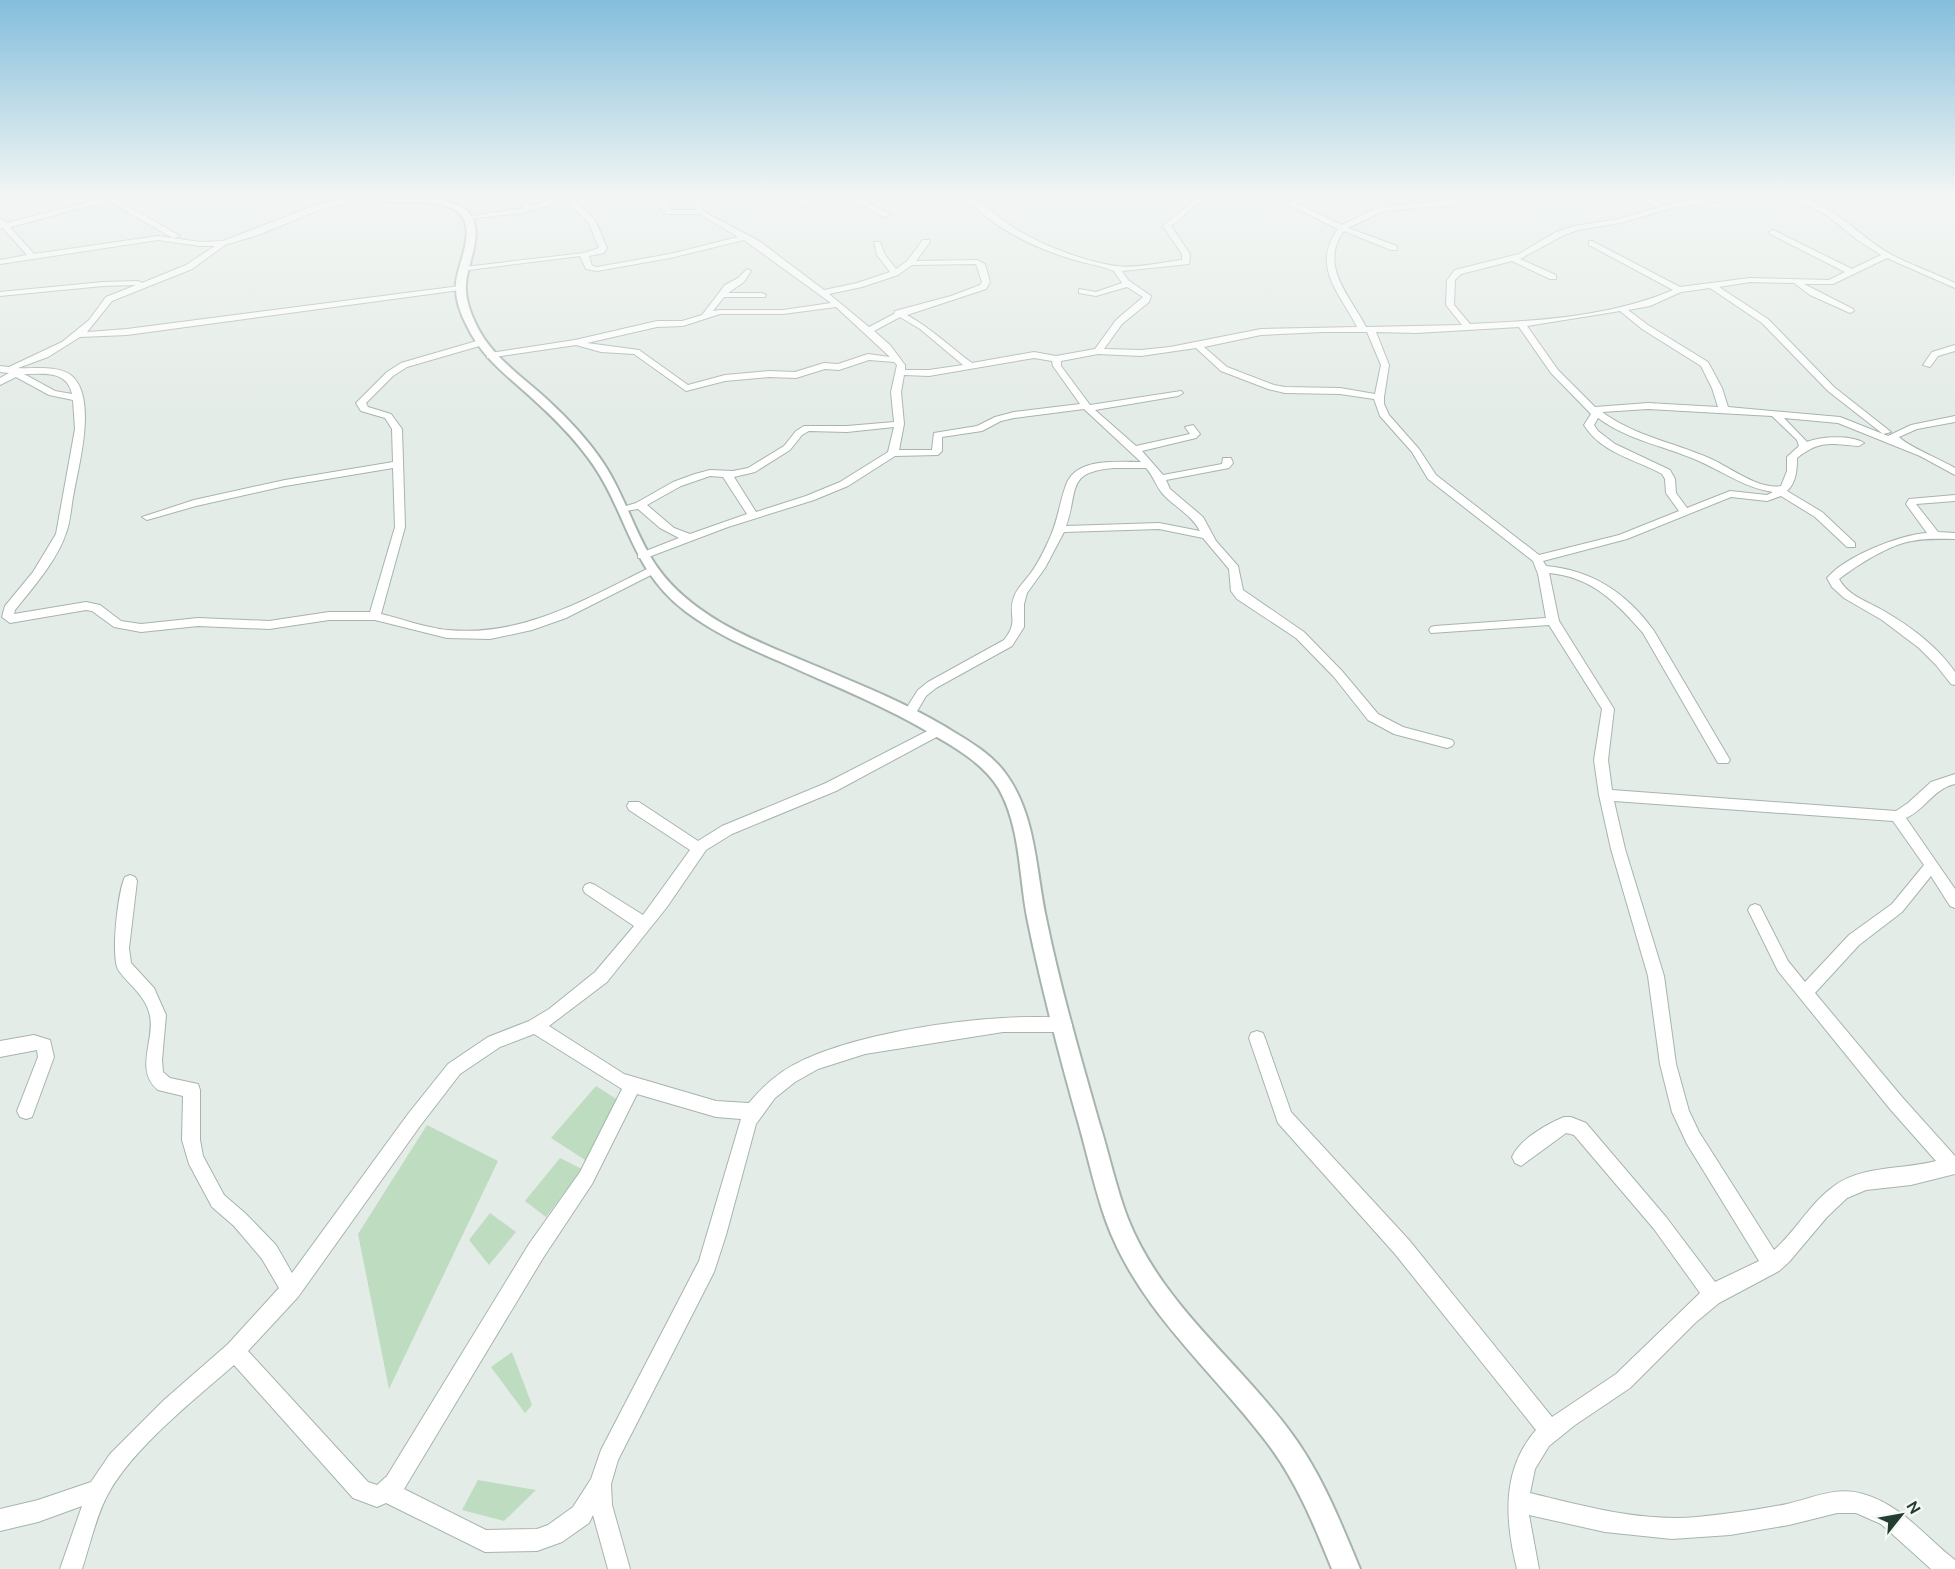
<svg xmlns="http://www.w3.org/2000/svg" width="1955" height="1569" viewBox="0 0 1955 1569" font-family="Ubuntu,sans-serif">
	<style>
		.green { fill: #bedcc0 }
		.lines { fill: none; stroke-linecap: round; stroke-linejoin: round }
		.minor-casing { stroke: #a7b4ad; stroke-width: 2 }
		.tertiary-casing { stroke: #a7b4ad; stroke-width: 4 }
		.minor { fill: #fff; fill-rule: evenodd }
		.tertiary { fill: #fff; fill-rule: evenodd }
	</style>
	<rect width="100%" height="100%" fill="#e4ece7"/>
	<g class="green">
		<path d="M596 1086 621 1102 593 1165 551 1138Z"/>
		<path d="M427 1125 498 1161 389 1389 358 1234Z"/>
		<path d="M560 1158 582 1169 546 1217 525 1201Z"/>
		<path d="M490 1213 516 1232 489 1265 469 1240Z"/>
		<path d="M512 1352 532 1405 525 1413 491 1367Z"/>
		<path d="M478 1480 536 1490 504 1521 462 1510Z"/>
	</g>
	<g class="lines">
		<defs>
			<g id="minor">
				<path d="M111 196H123L115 199 180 236 173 238 108 201 10 227 34 254 158 236 200 242 223 241 319 204 363 196 374 197 324 208 258 235 225 245 192 269 112 301 87 332 127 329 460 286 464 288 460 290 127 335 80 337 48 357 18 368C34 369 59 365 72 376 97 398 79 464 74 492 71 505 71 521 66 533 58 559 32 589 15 610L14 614 86 602 100 605 121 621 141 624 198 618 269 621 329 612H370L395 527 393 468 285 486 196 506 147 520 142 517 194 500 285 480 393 462 392 429 385 418 361 411 356 403 387 372 401 363 480 340 483 341V345L407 367 393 376 366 403 368 407 391 414 402 429 405 527 381 614C403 619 426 628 448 630 522 637 584 600 647 569H655V573L566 618 532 630 490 639 447 638 375 620H329L269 629 198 626 141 632 114 627 92 611 86 610 10 623 2 617 5 606 33 572 56 534 75 429 73 400 49 395 16 377 0 385V378L9 373 0 372V366L9 367 62 342 89 320 106 297 136 285 103 286 0 296V292L103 282 138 281 142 283 186 265 215 246H200L158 240 0 264V260L27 255 3 228 0 229V218L7 223ZM24 374C44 374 67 370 72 394L55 391Z"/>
				<path d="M515 196H522L531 206 562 196H573L572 198 595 220 607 248 604 253 589 256 592 266 597 267 670 254 738 237 700 214H666L661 209 656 196H663L671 210H696L692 196H699L701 208 708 214 759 241 824 290 857 283 890 272 877 255 874 242H880L885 255 896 269 907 261 923 240H929L930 242 916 261 977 260 985 264 990 282 986 289 907 315C931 328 950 347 972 363L1034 352 1056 356 1095 349 1116 320 1143 297 1127 287 1096 296 1079 293V289L1096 292 1122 283 1114 271C1099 265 1083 263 1068 258 1030 246 991 226 964 196 976 196 1004 222 1017 230 1045 246 1085 262 1117 266 1133 269 1165 262 1182 260V254L1163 226 1200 196H1207L1171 226 1190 254 1189 264 1122 271 1128 280 1151 296 1149 302 1122 324 1104 349 1141 350 1170 347 1261 329 1357 327C1341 294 1310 267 1338 229L1289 205 1288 203 1292 201 1342 225 1381 206 1375 196H1382L1388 206 1448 201 1450 200 1448 196H1455L1458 200 1450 205 1383 211 1348 228 1397 246V250H1391L1344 231C1318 266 1351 297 1366 327L1462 325 1446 305 1447 280 1455 270 1519 254 1556 232 1574 226 1619 219 1657 208 1642 196H1650L1663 206C1700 196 1741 196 1778 196L1679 206 1620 223 1578 230 1562 236 1520 259 1556 275V279H1550L1512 261 1461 274 1455 280 1454 305 1470 324C1537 321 1610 317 1673 290L1589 245V241H1592L1680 287 1750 278 1829 280 1845 272 1770 234 1769 232 1773 230 1852 269 1881 255 1856 239 1828 216 1790 196C1826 196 1859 237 1890 254 1911 265 1934 273 1955 283V288L1887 258 1833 284H1804L1853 309 1854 311 1850 313 1810 295 1794 283 1750 282 1719 287 1768 319 1834 387 1891 432 1883 434 1888 436 1911 425 1955 416V422L1917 429 1899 437C1907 446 1942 460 1955 468V475L1920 456 1838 423 1784 418 1807 442C1821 436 1852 435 1864 443L1859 446C1832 444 1820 439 1797 458 1797 470 1796 483 1787 491L1822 512 1855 543V547H1847L1815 517 1781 496 1767 501 1731 497 1627 539 1543 561 1546 566C1592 570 1627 593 1654 631L1730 760 1728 763H1718L1643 633C1616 602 1592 577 1549 573L1559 621 1614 709 1608 760 1612 790 1896 811 1908 803 1931 782 1955 774V784C1933 789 1926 809 1906 818L1955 889V908L1950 906 1931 876 1902 912 1859 945 1815 993 1902 1097 1955 1156V1174L1911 1185 1866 1190 1847 1198 1827 1217 1789 1262 1779 1271 1719 1303 1695 1323 1630 1388 1575 1425 1549 1446 1535 1469 1530 1493C1584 1506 1640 1522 1697 1517 1727 1514 1757 1510 1787 1504 1812 1498 1838 1486 1863 1494 1902 1505 1925 1537 1955 1560V1569H1931L1881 1524 1856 1513H1837L1789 1525 1730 1535 1672 1539 1605 1532 1529 1515 1539 1569H1517C1505 1521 1501 1470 1536 1430L1395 1254 1278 1123 1249 1038 1251 1033 1257 1031 1263 1033 1265 1038 1291 1112 1409 1240 1552 1417 1616 1374 1700 1293 1654 1229 1574 1135 1566 1133 1521 1166 1515 1163 1512 1157C1520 1139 1547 1124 1564 1117H1571L1586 1123 1666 1217 1715 1282 1759 1261 1687 1144 1672 1112 1660 1064 1648 976 1611 849 1599 795 1594 760 1602 709 1549 625 1431 633 1429 630 1431 627 1435 626 1546 618 1538 574 1533 561 1428 479 1412 452 1380 416 1374 399 1340 394 1285 393 1268 389 1221 371 1196 348 1141 356 1098 354 1061 361V366L1090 405 1181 391 1183 393 1178 396 1095 410 1136 446 1190 434 1185 427 1193 425 1200 434 1196 438 1142 451 1163 475 1222 464 1223 458H1231L1233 463 1229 468 1166 480 1170 489 1203 517 1216 541 1238 566 1243 590 1304 632 1342 671 1378 714 1403 727 1452 740 1454 743 1452 746 1447 748 1394 734 1368 720 1334 677 1296 638 1237 599 1231 591 1229 569 1203 538 1159 529 1064 532 1045 568 1027 593 1024 604V627L1012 646 936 688 926 696 913 718 908 720 902 715 918 690 928 682 1004 640C1020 620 1007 615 1014 597 1017 588 1024 582 1030 574 1037 565 1043 553 1048 542 1058 522 1059 504 1066 485 1076 457 1117 462 1141 462L1084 409 1014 418 1001 421 982 431 942 437V451L938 455 895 456 848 486 814 500 728 527 646 558H638V554L679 538 660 528 638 509 619 512V508L636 503 673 482 695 474 710 470 733 471 748 468 784 446 796 431 804 426H847L894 422 891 392 897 365 894 362 869 360 839 370 825 369 796 378 769 377 725 381 686 391 634 354 601 352 576 345 487 358V354L490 353 575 340 657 321H682L702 315 725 285 738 278 747 269 751 271 744 282 728 293H762L766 295 765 297H724L713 311 720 310H783L831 303 744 240 670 258 597 271 586 269 580 256 461 271 460 269 464 267 584 253 599 248 589 223 566 200 522 213 469 219 465 217 525 208ZM976 264 982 282 980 285 951 296 895 311 894 314 869 327 829 294 862 287 898 275 912 265ZM1710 288 1762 323 1828 391 1883 434 1840 417 1728 407 1722 388 1708 362 1648 325 1628 310 1650 306 1681 292ZM836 307 890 357 868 354 838 364 824 363 795 372 769 371 725 375 688 385 639 350 587 343 657 327 683 326 720 314H783ZM1620 311 1642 329 1701 366 1712 388 1718 407 1648 403 1595 407 1558 370 1527 326ZM900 317 920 329 963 365 929 370H905V365L890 345 874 331ZM1519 327 1551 373 1591 414 1584 425C1601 453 1635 459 1662 474L1665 479 1666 493 1679 511 1619 535 1539 555 1436 475 1419 449 1389 415 1384 404V397L1389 365 1376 332 1416 333ZM1323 332H1367L1381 365 1375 394 1340 388 1285 387 1274 385 1227 367 1204 347 1261 335ZM1034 358 1052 361 1053 366 1080 404 1014 412 995 417 977 426 934 433 932 450H899L904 424 901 392 904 375 929 376ZM1648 409 1772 416 1797 440 1799 446 1787 457V471L1781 486C1758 490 1730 467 1709 458 1672 442 1635 436 1602 412ZM1598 418C1629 441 1666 446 1701 462 1725 473 1746 488 1773 492L1767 495 1730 491 1687 508 1676 493 1675 479 1670 470 1615 444 1598 431 1594 425ZM894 427 888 452 840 482 806 496 756 512 734 477 755 472 790 450 802 435 809 431 847 432ZM1114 468H1146C1154 477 1156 486 1162 493 1174 507 1191 514 1200 531L1159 523 1066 526C1079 490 1065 472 1114 468ZM710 476 723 477 747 514 690 534 674 528 647 505 681 486ZM1614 801 1893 821 1924 865 1892 904 1849 935 1805 982 1788 961 1760 906 1755 904 1750 906 1748 910 1778 971 1890 1109 1936 1161C1903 1170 1862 1165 1834 1186 1810 1203 1796 1231 1774 1250L1699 1132 1689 1111 1676 1064 1664 976 1625 849Z"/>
				<path d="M786 196H795L810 204 803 206Z"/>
				<path d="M847 196H856L891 215 884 217Z"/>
				<path d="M1955 345V351L1938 356 1930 367 1923 365 1932 352Z"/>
				<path d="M1955 495V501L1916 504 1938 532 1955 533V539C1940 539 1926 538 1912 541 1890 544 1856 566 1839 579 1848 596 1869 602 1884 611 1910 626 1938 647 1955 672V685L1951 684 1936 665 1919 648 1882 620 1844 598 1832 587 1827 578C1846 556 1899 535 1927 533L1906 504 1909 499Z"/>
				<path d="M939 725 944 727 945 730 944 733 836 791 732 834 706 850 667 907 607 982 549 1026 624 1074 716 1101 749 1103C759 1091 769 1081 782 1072 841 1032 994 1012 1064 1018L1070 1020 1072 1025 1070 1030 1064 1032H1003L865 1054 818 1069 795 1082 775 1098 756 1124 726 1235 714 1272 618 1460 611 1484 612 1505 630 1569H608L593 1515 589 1523 562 1542 537 1551 485 1552 386 1503 377 1507 353 1498 234 1365C194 1400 133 1448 108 1494 96 1516 90 1545 82 1569H60L82 1506 38 1522 0 1531V1509L38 1500 91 1482 110 1454 164 1400 228 1344 279 1288 262 1259 234 1226 212 1207 189 1164 182 1140 183 1096 158 1090C134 1070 155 1041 150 1016 146 996 131 987 119 971 110 959 118 891 125 877L130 875 135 877 137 881 129 948 131 963 154 988 166 1015 162 1060 163 1072 170 1078 198 1084 200 1090V1140L203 1156 224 1195 246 1214 276 1245 292 1273 408 1114 448 1064 488 1037 529 1021 549 1009 595 972 634 926 585 893 583 889 585 885 590 883 595 885 643 915 690 850 629 810 627 806 629 802H639L698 841 722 826 826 783ZM534 1034 622 1089 580 1172 529 1244 387 1476 377 1485 368 1482 248 1351 298 1297 420 1126 460 1074 500 1047ZM637 1094 716 1117 741 1119 699 1261 601 1450 591 1479 573 1507 548 1525 537 1529 486 1530 404 1489 543 1258 592 1184Z"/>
				<path d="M34 1035 50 1040 54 1057 32 1117 26 1119 20 1117 17 1111 38 1057 37 1050 0 1057V1041Z"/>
			</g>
			<path id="tertiary" d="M363 196C386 196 454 194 469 213 485 233 467 263 466 284 465 296 469 309 474 320 488 353 515 371 541 394 561 412 581 432 597 454 624 490 633 532 657 567 693 618 756 641 811 664 856 683 902 701 944 726 967 740 993 754 1008 777 1036 818 1036 871 1046 918 1060 987 1080 1055 1099 1122 1109 1154 1116 1188 1128 1219 1162 1304 1236 1359 1289 1430 1321 1472 1340 1521 1360 1569H1332C1315 1527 1298 1485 1271 1448 1215 1372 1139 1312 1106 1221 1095 1190 1088 1157 1079 1125 1060 1058 1042 990 1028 922 1019 879 1021 828 999 789 985 766 960 750 937 737 888 707 834 686 781 662 748 648 714 633 685 611 629 568 628 512 589 459 573 437 554 418 533 399 508 376 482 358 467 326 460 313 455 298 456 283 458 263 477 230 459 213 439 194 390 208 363 196Z"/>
		</defs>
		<use href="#minor" class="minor-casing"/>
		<use href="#tertiary" class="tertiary-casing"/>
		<use href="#minor" class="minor"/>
		<use href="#tertiary" class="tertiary"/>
	</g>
	<linearGradient id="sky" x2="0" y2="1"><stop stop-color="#84bedc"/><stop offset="0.47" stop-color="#f3f6f4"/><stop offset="1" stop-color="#f3f6f4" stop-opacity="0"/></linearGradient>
	<rect width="1955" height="416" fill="url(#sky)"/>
	<g transform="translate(1901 1515) rotate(59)" stroke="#f4f9f5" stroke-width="4.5" paint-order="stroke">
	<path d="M0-4.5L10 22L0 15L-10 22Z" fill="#243d31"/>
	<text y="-9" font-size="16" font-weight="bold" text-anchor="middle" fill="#243d31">N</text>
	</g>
</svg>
